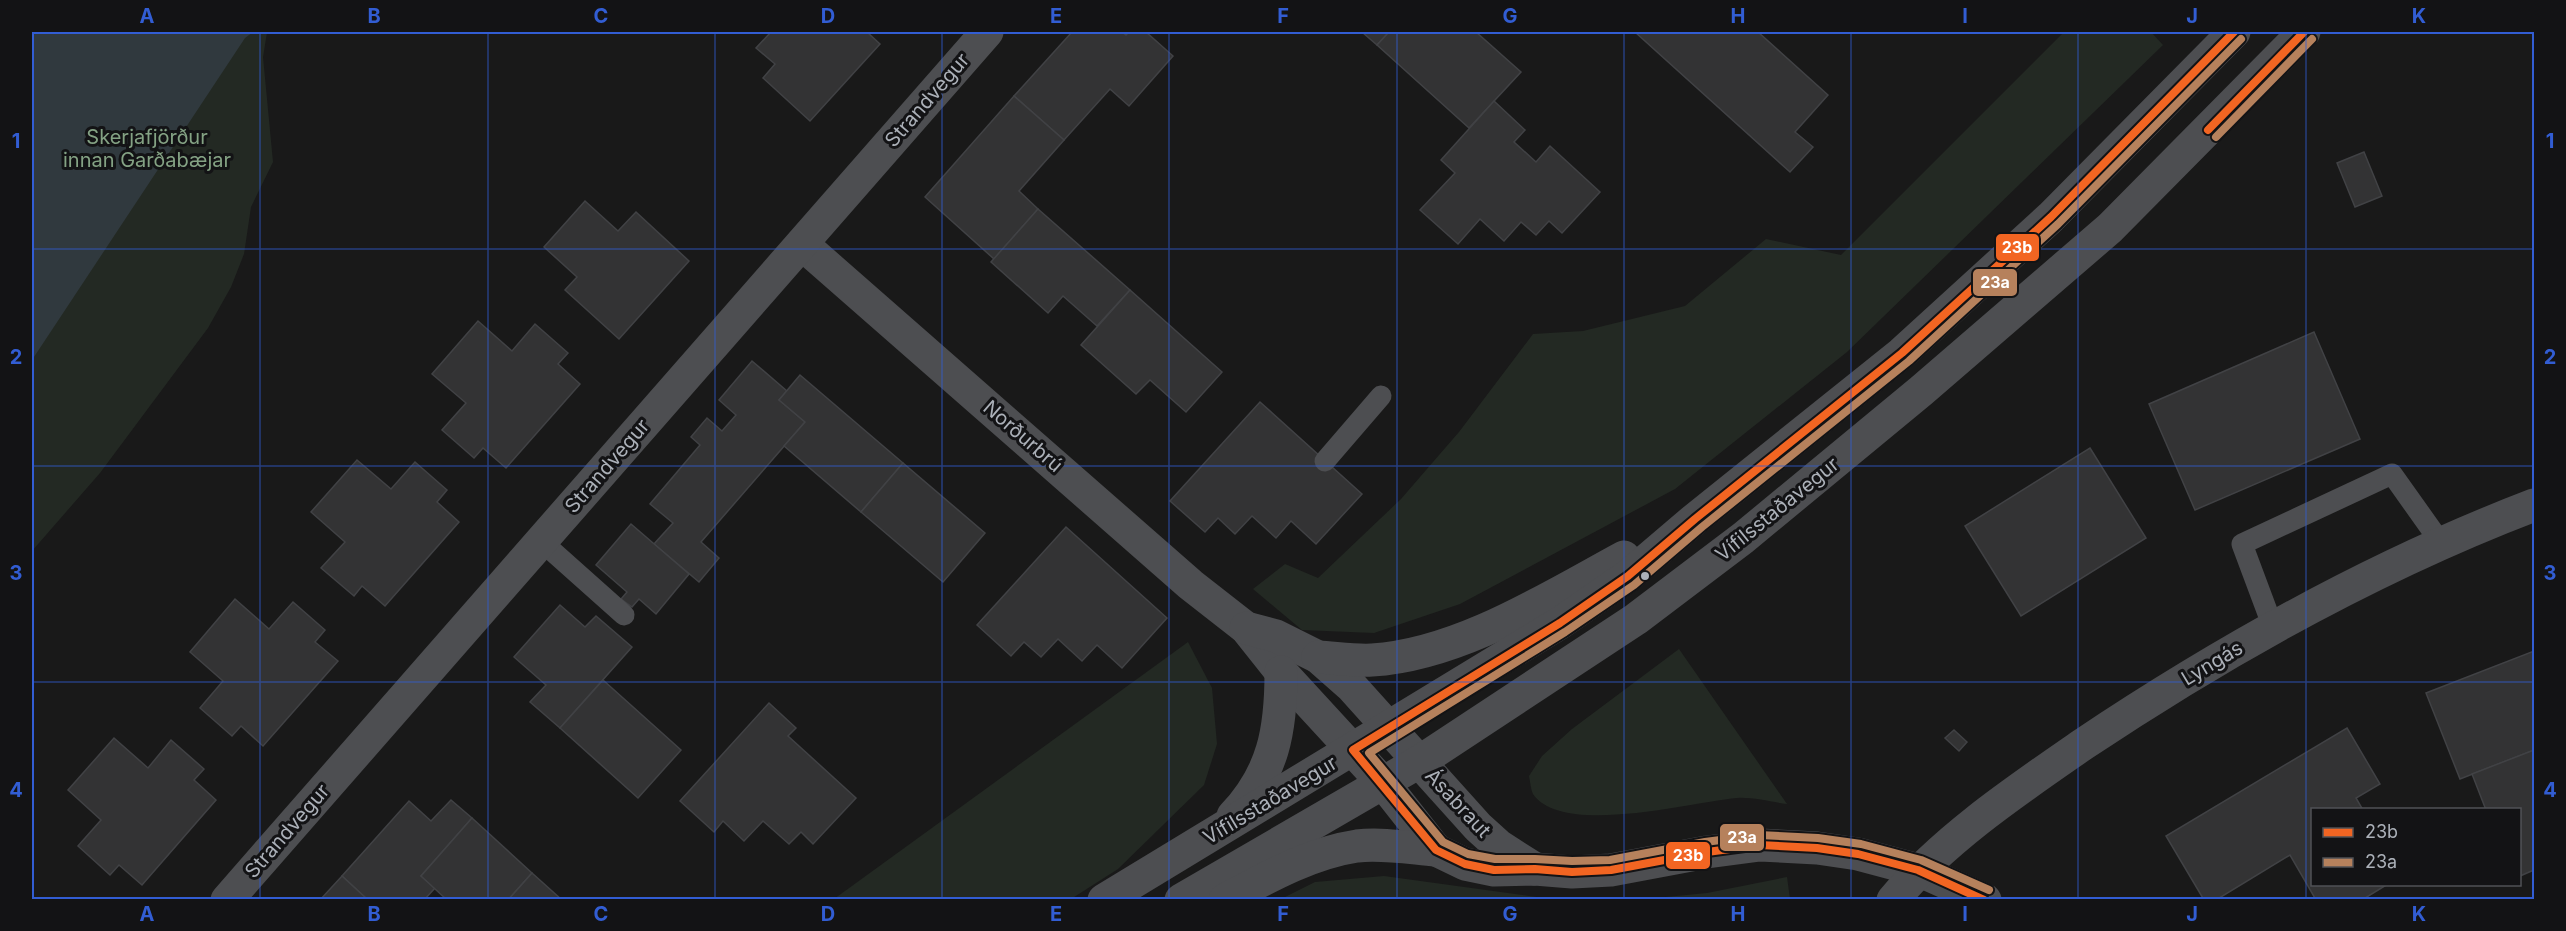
<svg xmlns="http://www.w3.org/2000/svg" width="2566" height="931" viewBox="0 0 2566 931" font-family="Inter,sans-serif">
	<style>
		.green { fill: #232923 }
		.water { fill: #30393e }
		.building { fill: #333334; stroke: #414245; stroke-width: 1.5 }
		.lines { fill: none; stroke-linecap: round; stroke-linejoin: round }
		.service { stroke: #4d4e51; stroke-width: 21 }
		.minor { stroke: #4d4e51; stroke-width: 33 }
		.tertiary { stroke: #4d4e51; stroke-width: 33 }
		.bus-1-casing { stroke: #131315; stroke-width: 12 }
		.bus-2-casing { stroke: #131315; stroke-width: 12 }
		.bus-1 { stroke: #f26522; stroke-width: 8 }
		.bus-2 { stroke: #b6815c; stroke-width: 8 }
		.grid { fill: none; stroke: #325dd3; stroke-width: 1.5; stroke-opacity: 0.55 }
		.bus-dot { fill: #abb0b8; stroke: #131315; stroke-width: 2 }
		.labels { text-anchor: middle; dominant-baseline: central; stroke-width: 6; stroke-linejoin: round; paint-order: stroke }
		.street-label { font-size: 20px; fill: #abb0b8; stroke: #131315 }
		.park-label { font-size: 20px; fill: #84a284; stroke: #131315 }
		.line-badge { stroke: #131315; stroke-width: 2 }
		.badge-label { font-size: 16px; text-anchor: middle; font-weight: bold; fill: #fff }
		.neatline { fill: none; stroke: #325dd3; stroke-width: 2 }
		.grid-label { font-size: 20px; text-anchor: middle; font-weight: bold; fill: #325dd3 }
	</style>
	<rect width="100%" height="100%" fill="#191919"/>
	<g class="green">
		<path d="M32 32H267L263 57 273 162 251 207 244 254 231 287 208 328 100 473 32 551Z"/>
		<path d="M2064 32H2151L2163 45 1847 352 1675 489 1460 604 1374 633 1302 630 1253 589 1285 564 1318 578 1401 499 1459 432 1533 334 1583 331 1685 306 1766 239 1841 255Z"/>
		<path d="M1188 642 1212 688 1217 744 1204 785 1118 869 1071 899H834Z"/>
		<path d="M1679 649 1787 804C1771 802 1753 797 1737 798 1692 802 1562 837 1533 794 1531 790 1530 781 1529 776L1542 756 1572 729Z"/>
		<path d="M1384 876 1551 899H1281L1315 882Z"/>
		<path d="M1787 877 1790 899H1645L1707 893Z"/>
	</g>
	<path class="water" d="M32 32H253L245 38 32 360Z"/>
	<g class="building">
		<path d="M771 32H867L880 44 810 121 763 78 775 64 756 48Z"/>
		<path d="M1072 32H1122L1126 35 1129 32H1146L1173 56 1129 106 1110 89 1064 140 1014 96Z"/>
		<path d="M1362 32H1389L1377 45Z"/>
		<path d="M1389 32H1476L1521 72 1469 128 1377 45Z"/>
		<path d="M1635 32H1758L1828 95 1795 132 1813 147 1790 172Z"/>
		<path d="M1014 96 1064 140 1019 191 1038 209 994 259 925 197Z"/>
		<path d="M1494 101 1525 130 1514 142 1536 162 1550 146 1600 192 1562 233 1549 221 1536 235 1521 222 1504 241 1480 219 1458 244 1420 210 1455 173 1441 160Z"/>
		<path d="M2364 152 2382 196 2355 207 2337 163Z"/>
		<path d="M585 201 618 231 636 212 689 261 619 339 565 290 577 277 544 247Z"/>
		<path d="M1038 209 1130 290 1097 326 1063 296 1048 313 991 262Z"/>
		<path d="M1130 290 1222 372 1186 412 1150 380 1136 394 1081 345Z"/>
		<path d="M478 321 512 351 535 324 568 353 558 364 580 384 506 468 483 448 474 458 442 430 466 403 432 374Z"/>
		<path d="M2314 332 2360 439 2195 510 2149 404Z"/>
		<path d="M752 361 787 391 779 400 805 422 701 542 719 558 699 582 654 544 673 523 650 504 700 445 691 437 707 418 722 431 736 415 719 400Z"/>
		<path d="M800 375 903 463 861 512 784 446 805 422 779 400Z"/>
		<path d="M1260 402 1362 494 1316 544 1291 521 1276 538 1252 516 1235 534 1218 518 1205 532 1170 501Z"/>
		<path d="M2090 448 2146 538 2021 616 1965 526Z"/>
		<path d="M357 460 391 489 415 462 447 490 437 502 459 522 385 606 362 586 354 596 321 568 345 542 311 512Z"/>
		<path d="M903 463 985 533 943 582 861 512Z"/>
		<path d="M631 524 689 574 656 614 639 599 632 607 621 599 627 592 596 565Z"/>
		<path d="M1066 527 1167 618 1122 668 1097 645 1082 661 1058 639 1041 657 1024 642 1011 656 977 625Z"/>
		<path d="M235 599 269 629 293 602 325 630 315 642 338 661 263 746 241 726 232 736 200 708 223 681 190 652Z"/>
		<path d="M560 605 585 627 596 616 632 647 560 728 530 702 546 685 514 657Z"/>
		<path d="M2534 651V750L2460 779 2426 693Z"/>
		<path d="M603 680 681 750 638 798 560 728Z"/>
		<path d="M769 703 796 728 788 736 856 798 813 844 801 832 789 844 763 821 744 841 723 821 714 832 680 801Z"/>
		<path d="M2347 728 2380 784 2356 798 2363 810H2312V884H2388L2362 900H2316L2290 855 2216 900H2204L2166 836Z"/>
		<path d="M1954 730 1967 742 1959 751 1945 738Z"/>
		<path d="M114 738 148 768 171 740 204 769 194 780 216 800 142 885 119 865 110 875 78 846 101 820 68 790Z"/>
		<path d="M2534 750V870L2520 876V810H2486L2472 774Z"/>
		<path d="M451 800 472 818 421 876 435 888 424 900H368L342 876 409 801 431 821Z"/>
		<path d="M472 818 532 873 508 900H447L421 876Z"/>
		<path d="M532 873 562 900H508Z"/>
		<path d="M342 876 368 900H320Z"/>
	</g>
	<g class="lines">
		<g class="service">
			<path d="M1325 461 1381 396"/>
			<path d="M541 541 624 615"/>
			<path d="M2273 627 2242 544 2392 474 2441 543"/>
		</g>
		<g class="minor">
			<path d="M802 244 1191 585 1246 628 1281 672 1384 784 1436 850 1465 864 1494 870 1535 869 1572 872 1611 870 1707 852 1760 845 1817 848 1858 854 1918 870 1985 900"/>
			<path d="M1246 628 1276 636 1318 657 1352 687 1478 827 1499 846 1535 869"/>
			<path d="M227 900 987 32"/>
			<path d="M1893 900C1944 839 2017 790 2082 745 2224 650 2374 566 2534 505"/>
		</g>
		<g class="tertiary">
			<path d="M1318 657C1336 658 1355 661 1372 660 1459 655 1550 597 1624 557"/>
			<path d="M1233 816C1274 773 1281 729 1281 672"/>
			<path d="M1104 900 1560 623 1628 576 1695 519 1902 353 2051 217 2234 32"/>
			<path d="M1181 900 1419 762 1636 619 1743 538 1921 391 2110 228 2304 32"/>
			<path d="M1225 900C1266 878 1310 853 1357 846 1382 843 1411 848 1436 850"/>
		</g>
		<defs>
			<g id="bus-1">
				<path d="M2208 130 2304 32"/>
				<path d="M1984 900 1918 870 1858 854 1817 848 1760 845 1707 852 1611 870 1572 872 1535 869 1494 870 1465 864 1436 850 1353 750 1560 623 1628 576 1695 519 1902 353 2051 217 2234 32"/>
			</g>
			<g id="bus-2">
				<path d="M2216 137 2312 39"/>
				<path d="M1989 890 1921 860 1861 844 1818 838 1759 835 1705 842 1610 860 1572 861 1535 859H1495L1468 854 1443 842 1369 753 1565 632 1634 585 1702 527 1909 361 2058 224 2241 39"/>
			</g>
		</defs>
		<use href="#bus-1" class="bus-1-casing"/>
		<use href="#bus-2" class="bus-2-casing"/>
		<use href="#bus-1" class="bus-1"/>
		<use href="#bus-2" class="bus-2"/>
	</g>
	<path class="grid" d="M260 32V900M488 32V900M715 32V900M942 32V900M1169 32V900M1397 32V900M1624 32V900M1851 32V900M2078 32V900M2306 32V900M32 249H2534M32 466H2534M32 682H2534"/>
	<circle class="bus-dot" cx="1645" cy="576" r="5"/>
	<g class="labels">
		<g class="street-label">
			<text transform="translate(927 100) rotate(-49)">Strandvegur</text>
			<text transform="translate(1023 436) rotate(41)">Norðurbrú</text>
			<text transform="translate(607 466) rotate(-49)">Strandvegur</text>
			<text transform="translate(1777 509) rotate(-39)">Vífilsstaðavegur</text>
			<text transform="translate(2212 663) rotate(-31)">Lyngás</text>
			<text transform="translate(1270 800) rotate(-31)">Vífilsstaðavegur</text>
			<text transform="translate(1458 803) rotate(47)">Ásabraut</text>
			<text transform="translate(287 831) rotate(-49)">Strandvegur</text>
		</g>
		<g class="park-label">
			<text x="147" y="137">Skerjafjörður<tspan x="147" dy="23">innan Garðabæjar</tspan></text>
		</g>
	</g>
	<g class="line-badge">
		<rect x="1995" y="233" width="45" height="29" rx="6" fill="#f26522"/>
		<rect x="1972" y="268" width="46" height="29" rx="6" fill="#b6815c"/>
		<rect x="1719" y="823" width="46" height="29" rx="6" fill="#b6815c"/>
		<rect x="1665" y="841" width="46" height="29" rx="6" fill="#f26522"/>
	</g>
	<g class="badge-label">
		<text x="2017" y="253">23b</text>
		<text x="1995" y="288">23a</text>
		<text x="1742" y="843">23a</text>
		<text x="1688" y="861">23b</text>
	</g>
	<rect width="2566" height="931" fill="none" stroke="#131315" stroke-width="66"/>
	<rect x="2311" y="808" width="210" height="78" fill="#131315" stroke="#505256" stroke-width="1.5"/>
	<rect x="2323" y="828" width="30" height="9" fill="#f26522" stroke="#505256" stroke-width="1.5"/>
	<text x="2365" y="838" font-size="18" fill="#abb0b8">23b</text>
	<rect x="2323" y="858" width="30" height="9" fill="#b6815c" stroke="#505256" stroke-width="1.5"/>
	<text x="2365" y="868" font-size="18" fill="#abb0b8">23a</text>
	<rect x="33" y="33" width="2500" height="865" class="neatline"/>
	<g class="grid-label">
		<text x="147" y="23">A</text>
		<text x="374" y="23">B</text>
		<text x="601" y="23">C</text>
		<text x="828" y="23">D</text>
		<text x="1056" y="23">E</text>
		<text x="1283" y="23">F</text>
		<text x="1510" y="23">G</text>
		<text x="1738" y="23">H</text>
		<text x="1965" y="23">I</text>
		<text x="2192" y="23">J</text>
		<text x="2419" y="23">K</text>
		<text x="16" y="148">1</text>
		<text x="2550" y="148">1</text>
		<text x="16" y="364">2</text>
		<text x="2550" y="364">2</text>
		<text x="16" y="580">3</text>
		<text x="2550" y="580">3</text>
		<text x="16" y="797">4</text>
		<text x="2550" y="797">4</text>
		<text x="147" y="921">A</text>
		<text x="374" y="921">B</text>
		<text x="601" y="921">C</text>
		<text x="828" y="921">D</text>
		<text x="1056" y="921">E</text>
		<text x="1283" y="921">F</text>
		<text x="1510" y="921">G</text>
		<text x="1738" y="921">H</text>
		<text x="1965" y="921">I</text>
		<text x="2192" y="921">J</text>
		<text x="2419" y="921">K</text>
	</g>
</svg>
